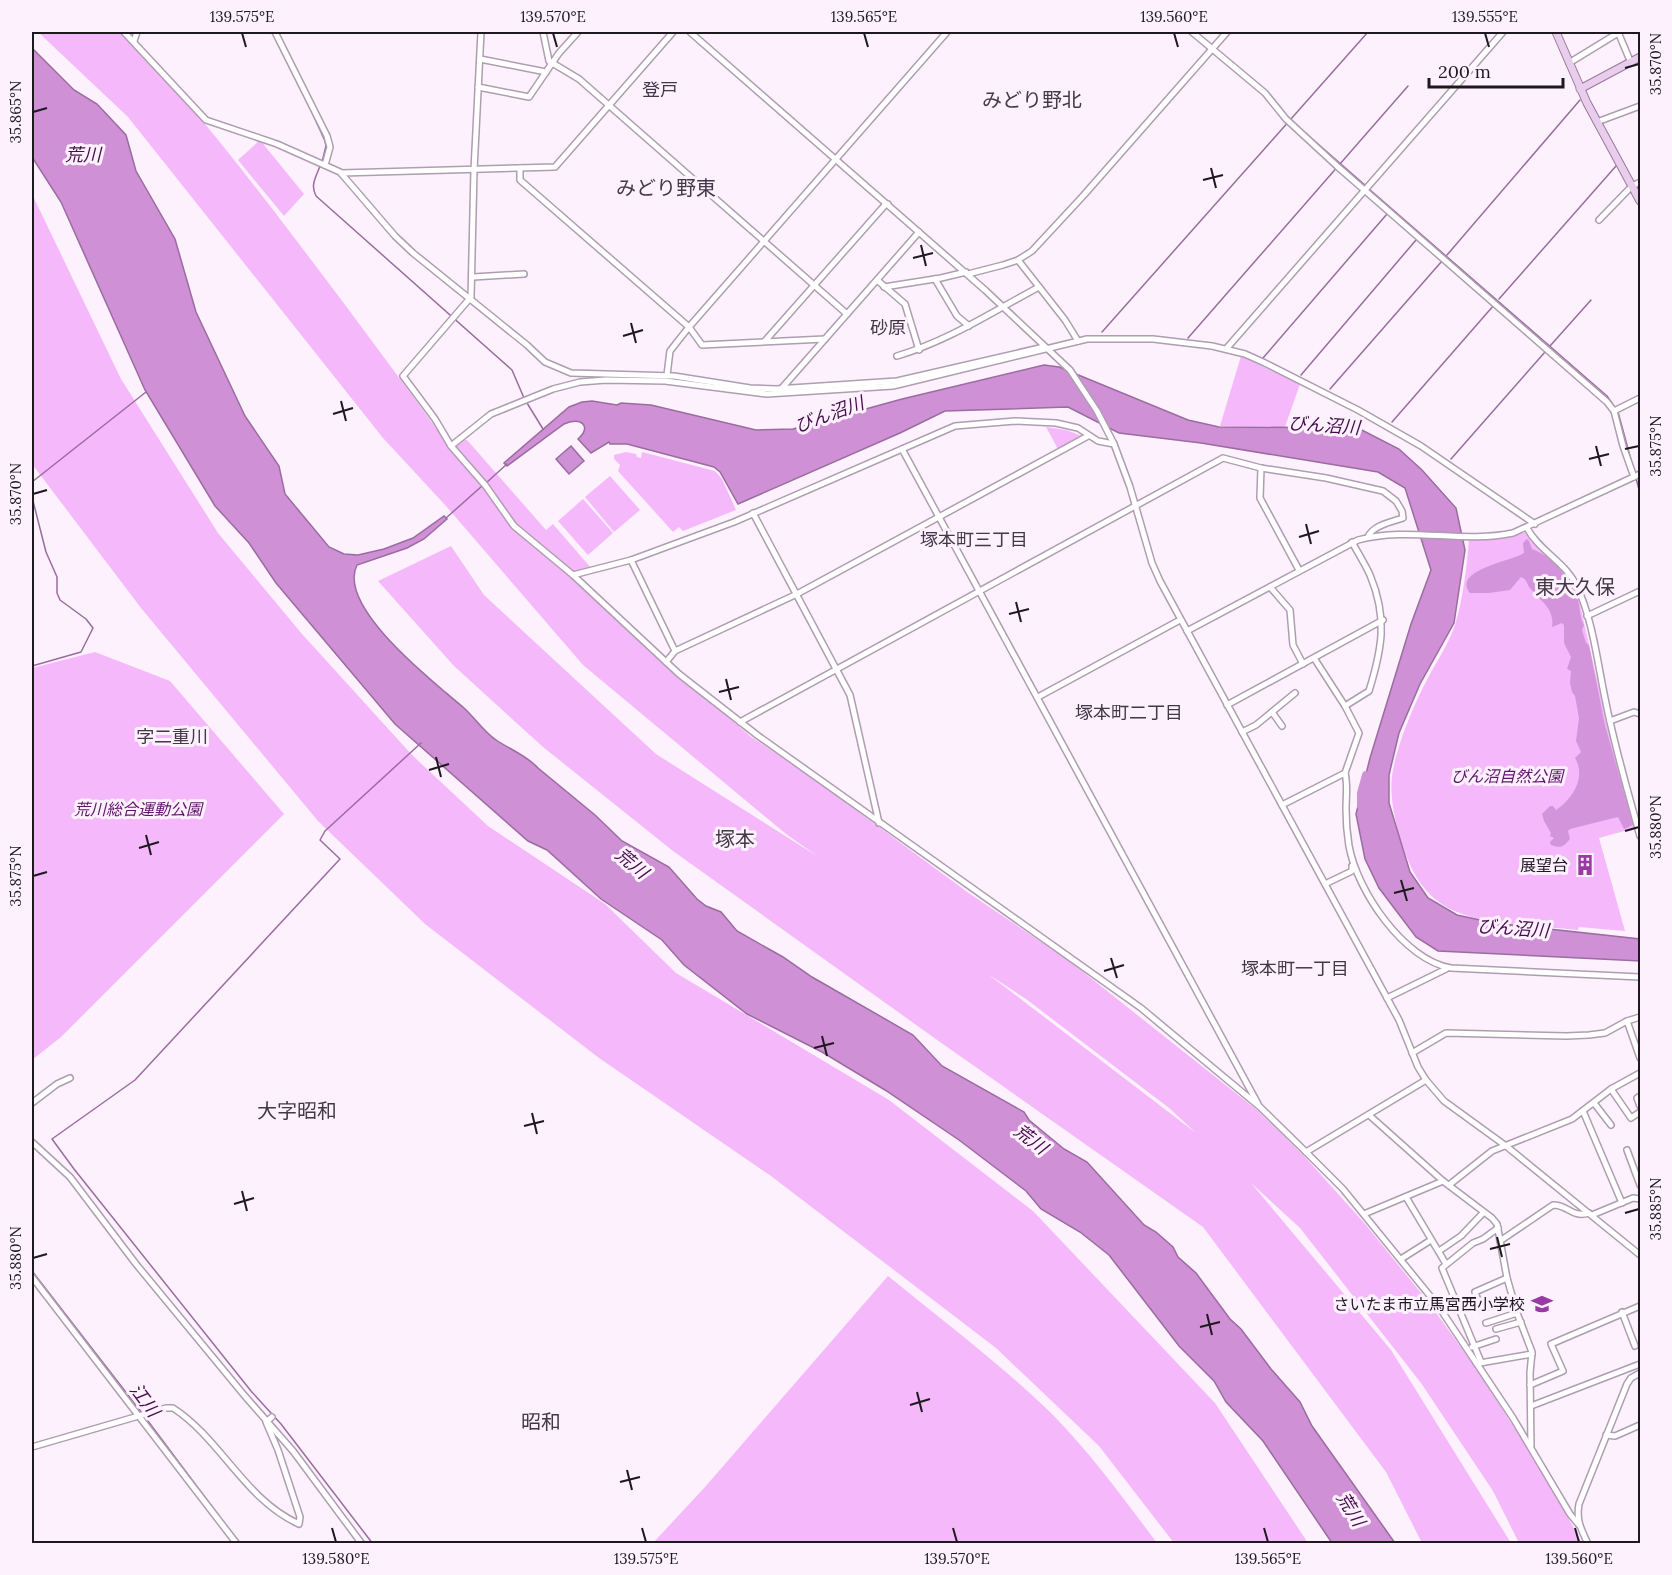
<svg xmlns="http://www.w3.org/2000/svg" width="1672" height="1575" viewBox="0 0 1672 1575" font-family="Lora,'Noto Sans JP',serif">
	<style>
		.green { fill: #f4b8fb; fill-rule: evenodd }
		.forest { fill: #d494db }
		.water { fill: #cf90d6; stroke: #9a6c9f; stroke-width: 1.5 }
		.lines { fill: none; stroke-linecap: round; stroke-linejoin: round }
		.stream { stroke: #9a6c9f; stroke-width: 1.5 }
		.river { stroke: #cf90d6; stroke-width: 8 }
		.minor-casing { stroke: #af9db1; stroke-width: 8 }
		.major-casing { stroke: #99789c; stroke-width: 9 }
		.minor { stroke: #fff; stroke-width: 5 }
		.major { stroke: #e9cdec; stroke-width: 7 }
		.ticks { fill: none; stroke: #1e181f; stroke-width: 2 }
		.labels { text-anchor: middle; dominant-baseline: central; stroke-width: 6; stroke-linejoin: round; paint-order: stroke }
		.park-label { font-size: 16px; font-style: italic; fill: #60136a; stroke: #fdf1fe }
		.poi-label { font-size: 16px; fill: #1e181f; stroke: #fdf1fe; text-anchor: end }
		.neighbourhood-label { font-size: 18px; fill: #463748; stroke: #fdf1fe }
		.water-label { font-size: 18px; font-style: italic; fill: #460c4d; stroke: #fdf1fe }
		.quarter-label { font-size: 20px; fill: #463748; stroke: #fdf1fe }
		.neatline { fill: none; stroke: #1e181f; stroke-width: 2 }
		.ticks-label { font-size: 15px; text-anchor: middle; fill: #1e181f }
	</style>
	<rect width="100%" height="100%" fill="#fdf1fe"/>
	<g class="green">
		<path d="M38 32H120C180 89 230 154 280 219 336 292 390 365 444 439L467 440 546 530 553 524 591 568 573 578 638 640 750 736 815 780 970 894 1068 960 1257 1110 1304 1156 1366 1225 1429 1303 1475 1367 1544 1474 1582 1543H1519L1493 1491 1421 1383 1300 1228 1251 1183 1391 1350 1511 1543H1422L1386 1472 1203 1227 940 1042 673 851 543 747 454 666 378 581 451 546 484 595 656 754 817 856 786 834 583 665 446 506 383 438 128 117ZM988 974 1026 999 1169 1108 1196 1133Z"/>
		<path d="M260 140 304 194 284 216 238 160Z"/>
		<path d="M32 194 121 379 218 533 302 634 412 755 488 826 605 904 676 973 889 1100 1033 1211 1215 1403 1308 1543H1174L1099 1446 996 1348 771 1176 599 1058 425 924 318 821 141 608 32 464Z"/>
		<path d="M1241 356 1300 384 1285 427 1220 426Z"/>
		<path d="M1046 427 1066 430 1082 436 1058 449Z"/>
		<path d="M626 452 636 454 637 457 641 458 642 452 646 453 715 471 722 479 736 510 683 531 679 527 673 532 618 471 620 465 614 459V455Z"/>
		<path d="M610 476 640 510 614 532 585 497Z"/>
		<path d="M583 499 613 533 588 555 558 521Z"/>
		<path d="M1526 532 1558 563 1570 578 1578 596 1607 724 1635 828 1599 838 1625 931 1579 927 1578 930C1544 926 1487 925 1457 912 1429 900 1415 880 1405 852 1397 829 1389 801 1392 776 1396 747 1414 704 1428 678 1437 661 1449 643 1455 625 1463 599 1467 566 1469 539L1505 538Z"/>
		<path d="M95 652 170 681 284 814 61 1037 32 1060V668Z"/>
		<path d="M888 1276C943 1321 1002 1365 1053 1415 1092 1455 1124 1499 1157 1543H653L705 1487Z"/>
	</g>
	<path class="forest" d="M1527 539 1529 541 1532 549C1552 556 1569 576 1577 598 1581 607 1579 618 1584 625L1582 630 1586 643 1589 645 1605 725 1633 825 1624 829 1618 817 1570 829 1568 831 1570 839C1564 846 1562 849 1551 845L1550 842 1554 838 1550 836 1551 833 1544 821 1542 814 1550 806H1553L1556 810C1571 800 1587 778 1575 758L1581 752 1576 741 1579 718 1575 696 1572 692 1570 683 1571 671 1567 669 1571 657 1564 643V625L1562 623 1552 627C1555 608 1540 601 1530 588 1526 583 1528 580 1521 577L1510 590 1489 593H1470C1451 570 1513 561 1524 553L1523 543Z"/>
	<g class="water">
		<path d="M32 48 74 90 97 104 126 135 136 171 175 239 196 312 245 416 279 466 285 494 329 547 344 554 358 555 384 549 413 538 444 516 447 519 424 539 407 548 357 565C336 607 435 683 464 708 475 718 484 732 496 740 511 750 526 755 538 768L595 815 622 841 669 867 697 899 706 906 721 912 737 931 783 957 812 977 913 1035 942 1066 1024 1112 1029 1120 1064 1149 1087 1162 1144 1225 1156 1232 1173 1247 1178 1257 1196 1273 1230 1319 1241 1329 1271 1369 1300 1402 1312 1426 1395 1543H1332L1263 1441 1226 1402 1214 1381 1179 1346 1109 1255 1080 1232 1041 1209 1026 1191 959 1140 885 1090 822 1052 747 1014 684 965 662 940 601 899 547 850 528 841 395 724 276 583 249 543 215 506 145 390 61 202 32 157Z"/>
		<path d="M1044 365 1059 367 1188 420 1219 427 1358 428 1399 449 1422 470 1456 508 1465 550 1454 623 1420 684 1399 733 1389 775V803L1410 872 1428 898 1457 915 1494 923 1640 939V961L1438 951 1416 937 1379 888 1365 859 1356 814 1370 758 1411 624 1431 570 1405 488 1378 472 1201 443 1119 433 1068 407 945 411 900 433 738 504 720 472 714 467 627 444H610L609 442 591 453 578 439C593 426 580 416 564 424L507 466 504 463 569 407 582 402 592 401 617 405 621 403 651 405 756 430 793 429 902 399Z"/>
		<path d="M571 446 584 461 569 474 556 459Z"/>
	</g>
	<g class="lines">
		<g class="stream">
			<path d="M305 97 325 141 326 146 322 162"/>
			<path d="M1302 130 1366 186"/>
			<path d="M320 166C316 177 310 185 316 196L512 370 524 398"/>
			<path d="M1369 189 1607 396 1618 412 1640 493"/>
			<path d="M1447 255 1580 100"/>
			<path d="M1499 299 1616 166"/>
			<path d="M1102 332 1368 32"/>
			<path d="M1188 338 1408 86"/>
			<path d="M1550 346 1591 300"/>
			<path d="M1263 358 1387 214"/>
			<path d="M1301 375 1416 240"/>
			<path d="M1330 389 1442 261"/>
			<path d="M527 403 543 429"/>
			<path d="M1392 422 1494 305"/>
			<path d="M1451 459 1545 352"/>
			<path d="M32 482 146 392"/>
			<path d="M486 483 507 464"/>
			<path d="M32 497 46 552 57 577V593L60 600 86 619 93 628 81 652 32 666"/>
			<path d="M446 518 482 486"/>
			<path d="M32 1271 142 1413"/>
			<path d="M145 1417 240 1544"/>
			<path d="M373 1544 281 1424 251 1391 74 1169 52 1139 135 1080 340 859 320 840 325 831 421 743"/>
		</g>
		<path class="river" d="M1361 806V793L1366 775"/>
		<defs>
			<g id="minor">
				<path d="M124 32 206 120 277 144 340 172 395 236 413 253 527 345 545 362 571 373 674 376 750 388 776 389 897 381 1044 347"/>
				<path d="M275 32 327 136 330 147 325 165"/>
				<path d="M481 32 474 170 471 297 403 376 435 419 451 446 485 485 514 526 573 575 679 674 757 735 1141 1008 1260 1107 1306 1152 1343 1189 1439 1307 1513 1418 1570 1514 1579 1525"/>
				<path d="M543 32 549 61 579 79 847 314"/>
				<path d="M690 32 985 290 1070 370 1097 411 1114 444 1130 487 1152 563 1160 581 1399 1020 1418 1067 1426 1080 1444 1101 1506 1146 1640 1255"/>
				<path d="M1192 32 1265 93 1286 119 1338 167 1607 402 1614 411 1623 446 1634 477"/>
				<path d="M1618 32 1631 63"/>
				<path d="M134 41 137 32"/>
				<path d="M480 59 546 72"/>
				<path d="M1569 63 1618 33"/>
				<path d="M478 87 529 97 559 53 578 32"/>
				<path d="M1597 122 1640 106"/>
				<path d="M520 168V180L689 327 702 345 825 339"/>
				<path d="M341 173 555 167 673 32"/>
				<path d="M1599 220 1632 186 1640 182"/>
				<path d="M1018 260 1065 320 1078 341"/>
				<path d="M968 274 1003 265 1018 260 1032 251 1083 196 1227 32"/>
				<path d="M473 277 524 274"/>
				<path d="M935 279 957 316 969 326"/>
				<path d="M877 280 905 304 919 350"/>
				<path d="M884 287 941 278 966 272"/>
				<path d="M765 341 885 205 888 204"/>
				<path d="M1226 349 1503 32"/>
				<path d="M897 356C948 341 992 312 1039 287"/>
				<path d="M667 375 670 351 689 327 947 32"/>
				<path d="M782 388 919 232"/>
				<path d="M1614 411 1640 398"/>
				<path d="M451 446 491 414 553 389 580 382 606 380 665 381 767 394 893 386 1087 339H1153L1212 346 1245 354 1265 363 1358 410 1421 446 1535 524"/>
				<path d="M902 449 1258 1104"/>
				<path d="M1261 468 1260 498 1299 570"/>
				<path d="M753 513 850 695 879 823"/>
				<path d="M1527 528C1539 551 1566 562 1577 587 1593 619 1598 667 1606 703 1615 748 1628 792 1640 836"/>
				<path d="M631 560 675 651"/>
				<path d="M573 575 631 560 734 522 955 426 1015 421 1056 423 1078 428 1098 441 1114 444"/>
				<path d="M1270 587 1290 610 1293 645 1303 664"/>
				<path d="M1587 616 1640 591"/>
				<path d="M1187 631 1358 540C1409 526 1462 544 1513 533L1640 474"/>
				<path d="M666 662 675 651 797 594 1088 436"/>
				<path d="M1038 697 1180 620"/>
				<path d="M1227 705 1383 620"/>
				<path d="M1345 706 1369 691C1382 649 1388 618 1370 575 1365 564 1358 553 1352 542"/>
				<path d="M1272 712 1282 726"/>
				<path d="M1610 721 1634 712 1640 714"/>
				<path d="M740 722 1223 458 1261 468 1326 478 1383 491 1396 501 1402 511 1403 518C1392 522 1373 525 1368 537"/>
				<path d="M1242 732 1256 725 1295 693"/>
				<path d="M1345 773C1348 785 1346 797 1346 809 1346 821 1347 834 1349 846 1357 891 1404 960 1451 968L1640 977"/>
				<path d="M1282 805 1345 773 1359 733 1345 706 1314 658"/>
				<path d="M1325 884 1352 871V866"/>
				<path d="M1387 998 1446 969"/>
				<path d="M1627 1021 1640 1058"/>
				<path d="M1412 1053 1446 1033 1566 1036 1589 1035 1605 1033 1627 1021 1640 1017"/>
				<path d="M1611 1089 1631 1118 1640 1112"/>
				<path d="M1640 1096 1637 1098 1640 1106"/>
				<path d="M32 1103 57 1084 70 1078"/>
				<path d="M1594 1103 1611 1125"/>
				<path d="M1583 1111 1622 1203"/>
				<path d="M1369 1115 1443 1181 1492 1218 1497 1224 1507 1278 1517 1313 1532 1352 1530 1373 1531 1446"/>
				<path d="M32 1142 70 1177 136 1264 244 1395 293 1451 362 1544"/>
				<path d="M1627 1150 1640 1185"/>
				<path d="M1306 1152 1426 1080"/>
				<path d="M1449 1185 1492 1151 1572 1119 1611 1089 1640 1073"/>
				<path d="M1406 1197 1446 1264"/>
				<path d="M1364 1214 1443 1181"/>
				<path d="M1592 1215 1633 1198 1640 1199"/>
				<path d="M1500 1241 1553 1205C1569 1205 1571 1218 1589 1213"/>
				<path d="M1439 1251 1461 1236 1483 1213"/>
				<path d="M1401 1259 1431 1240"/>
				<path d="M32 1277 237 1544"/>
				<path d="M1477 1298 1475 1292 1507 1278"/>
				<path d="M1458 1307 1477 1298 1482 1309 1512 1296"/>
				<path d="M1622 1312 1635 1346"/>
				<path d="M1486 1323 1517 1313"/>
				<path d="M1496 1329 1521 1322"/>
				<path d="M1472 1347 1496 1339"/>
				<path d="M1481 1362 1442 1268 1473 1243 1483 1239 1498 1228"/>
				<path d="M1480 1363 1532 1354"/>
				<path d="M1530 1385 1563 1371 1551 1344 1640 1306"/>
				<path d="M1531 1406 1640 1364"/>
				<path d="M1606 1435 1615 1436 1640 1425"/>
				<path d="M32 1447 166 1408H173C221 1439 245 1500 299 1524L300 1517 278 1450 266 1422 272 1417"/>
				<path d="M1588 1544C1581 1529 1576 1520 1579 1504L1627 1384 1631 1378 1640 1373"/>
			</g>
			<g id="major">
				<path d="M1556 32 1587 103 1640 201"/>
				<path d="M1580 89 1640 57"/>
			</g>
		</defs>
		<use href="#minor" class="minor-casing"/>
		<use href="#major" class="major-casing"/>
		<use href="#minor" class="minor"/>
		<use href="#major" class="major"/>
	</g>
	<path class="ticks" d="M242 33 246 47M553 33 557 47M864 33 868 47M1174 33 1178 47M1485 33 1489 47M1625 68 1639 64M33 112 47 108M1211 168 1216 188M1203 180 1223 175M921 245 926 266M913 258 933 253M631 323 636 343M623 336 643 330M341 401 346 421M333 414 353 408M1596 446 1601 466M1625 449 1639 446M1589 459 1609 454M33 494 47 490M1306 524 1311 544M1299 537 1319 531M1016 602 1021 622M1009 614 1029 609M726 679 731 700M719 692 739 687M436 757 441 777M429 770 449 764M1625 831 1639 827M146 835 151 855M139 848 159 842M33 876 47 872M1401 880 1407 901M1394 893 1414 888M1111 958 1117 978M1104 971 1124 965M822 1036 827 1056M814 1048 834 1043M532 1113 537 1134M524 1126 544 1121M242 1191 247 1211M234 1204 254 1198M1625 1213 1639 1209M1497 1237 1502 1257M1490 1249 1510 1244M33 1258 47 1254M1207 1314 1212 1335M1200 1327 1220 1322M917 1392 922 1412M910 1405 930 1399M627 1470 632 1490M620 1482 640 1477M332 1528 336 1542M642 1528 646 1542M953 1528 957 1542M1264 1528 1268 1542M1575 1528 1579 1542"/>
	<defs>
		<symbol id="building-bare" viewBox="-9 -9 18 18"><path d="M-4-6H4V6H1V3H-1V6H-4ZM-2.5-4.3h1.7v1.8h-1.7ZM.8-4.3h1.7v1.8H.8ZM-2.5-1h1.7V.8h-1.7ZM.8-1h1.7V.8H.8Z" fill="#983ba4" stroke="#fdf1fe" stroke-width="2.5" paint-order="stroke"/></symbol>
		<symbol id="school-bare" viewBox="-9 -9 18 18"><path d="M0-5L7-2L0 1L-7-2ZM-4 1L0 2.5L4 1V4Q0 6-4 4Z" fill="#983ba4" stroke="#fdf1fe" stroke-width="2.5" paint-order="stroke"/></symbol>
	</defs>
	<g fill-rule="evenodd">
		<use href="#building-bare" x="1570" y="850" width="30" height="30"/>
		<use href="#school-bare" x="1527" y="1289" width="30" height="30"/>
	</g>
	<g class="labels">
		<g class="park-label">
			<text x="1507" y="776">びん沼自然公園</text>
			<text x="138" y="809">荒川総合運動公園</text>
		</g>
		<g class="poi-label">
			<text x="1568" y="865">展望台</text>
			<text x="1525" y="1304">さいたま市立馬宮西小学校</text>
		</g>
		<g class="neighbourhood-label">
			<text x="660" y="89">登戸</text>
			<text x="888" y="327">砂原</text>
			<text x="974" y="539">塚本町三丁目</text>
			<text x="1129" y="712">塚本町二丁目</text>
			<text x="172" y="736">字二重川</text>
			<text x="1295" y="968">塚本町一丁目</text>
		</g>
		<g class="water-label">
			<text x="83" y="154">荒川</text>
			<text transform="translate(829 414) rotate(-20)">びん沼川</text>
			<text transform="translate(1324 425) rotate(4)">びん沼川</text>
			<text transform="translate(632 863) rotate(40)">荒川</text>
			<text transform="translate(1513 928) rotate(4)">びん沼川</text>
			<text transform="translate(1031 1139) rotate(37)">荒川</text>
			<text transform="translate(145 1400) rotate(53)">江川</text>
			<text transform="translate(1351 1509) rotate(58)">荒川</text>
		</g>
		<g class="quarter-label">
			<text x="1032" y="99">みどり野北</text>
			<text x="666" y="187">みどり野東</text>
			<text x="1575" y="586">東大久保</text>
			<text x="735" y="838">塚本</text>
			<text x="297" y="1110">大字昭和</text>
			<text x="541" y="1421">昭和</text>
		</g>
	</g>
	<rect width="1672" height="1575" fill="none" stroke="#fdf1fe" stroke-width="66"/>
	<path d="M1429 78v9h134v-9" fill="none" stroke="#1e181f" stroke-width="3"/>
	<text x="1438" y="78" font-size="18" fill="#1e181f" stroke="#fdf1fe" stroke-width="4.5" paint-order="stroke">200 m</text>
	<rect x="33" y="33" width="1606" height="1509" class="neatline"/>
	<g class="ticks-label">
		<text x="242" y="22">139.575°E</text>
		<text x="553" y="22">139.570°E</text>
		<text x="864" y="22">139.565°E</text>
		<text x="1174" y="22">139.560°E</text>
		<text x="1485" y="22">139.555°E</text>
		<text transform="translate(1656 64) rotate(-90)" y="5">35.870°N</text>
		<text transform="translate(16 112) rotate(-90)" y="5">35.865°N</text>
		<text transform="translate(1656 446) rotate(-90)" y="5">35.875°N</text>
		<text transform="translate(16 494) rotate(-90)" y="5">35.870°N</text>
		<text transform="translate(1656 827) rotate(-90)" y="5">35.880°N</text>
		<text transform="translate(16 876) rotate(-90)" y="5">35.875°N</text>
		<text transform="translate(1656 1209) rotate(-90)" y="5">35.885°N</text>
		<text transform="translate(16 1258) rotate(-90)" y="5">35.880°N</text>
		<text x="336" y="1564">139.580°E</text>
		<text x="646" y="1564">139.575°E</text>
		<text x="957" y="1564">139.570°E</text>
		<text x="1268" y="1564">139.565°E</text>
		<text x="1579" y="1564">139.560°E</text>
	</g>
</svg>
